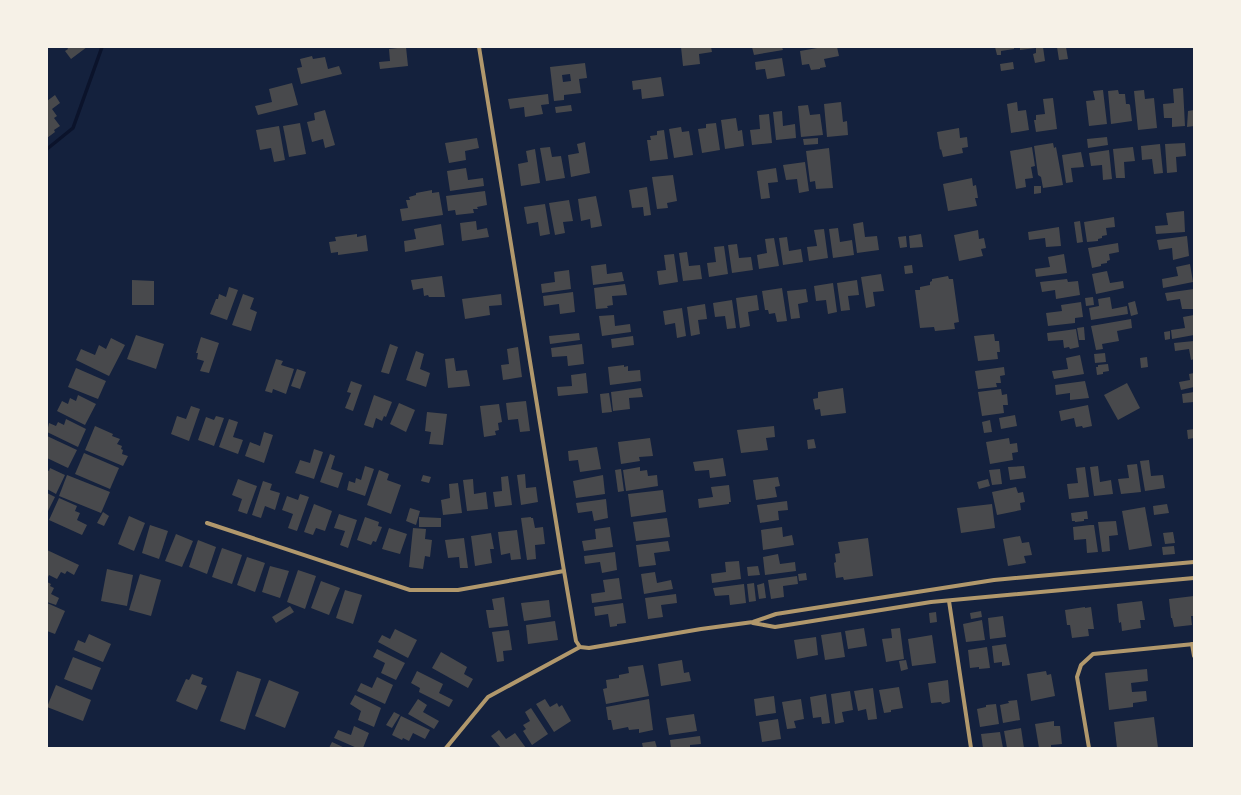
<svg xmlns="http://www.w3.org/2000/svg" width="1241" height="795" viewBox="0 0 1241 795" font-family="'Times New Roman',serif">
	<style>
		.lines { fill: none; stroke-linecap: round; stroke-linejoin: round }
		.stream { stroke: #0b132b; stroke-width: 3.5 }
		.building { fill: #48494c; fill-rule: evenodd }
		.minor { stroke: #b1986c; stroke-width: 4 }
	</style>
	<rect width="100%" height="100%" fill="#14213d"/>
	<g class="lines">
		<path class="stream" d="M47 149 73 128 102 47"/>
	</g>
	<g class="building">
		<path d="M67 47H87L71 59 65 51 68 49Z"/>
		<path d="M406 47 408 66 380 69 379 62 390 61 389 49Z"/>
		<path d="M681 47H711L712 52 699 54 700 64 683 66Z"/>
		<path d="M752 47H782L783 50 754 55Z"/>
		<path d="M823 47H837L839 56 824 59 826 67 820 68V69L811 70 809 64 802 65 800 51Z"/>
		<path d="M995 47H1014V49L1001 51V55H997Z"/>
		<path d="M1020 47H1043L1045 61 1035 63 1033 54 1036 53V48L1020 50Z"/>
		<path d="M1057 47H1066L1068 59 1059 60Z"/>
		<path d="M312 56 313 59 325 57 328 69 339 66 342 74 301 84 297 68 302 67 300 59Z"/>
		<path d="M782 58 785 76 767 79 765 69 756 70 755 62Z"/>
		<path d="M1013 62 1014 69 1001 71 1000 64Z"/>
		<path d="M585 63 587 78 579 79 581 93 564 95V100L554 101 550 67ZM570 74 571 81 563 82 562 75Z"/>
		<path d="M661 77 664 96 642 99 641 89 633 90 632 81Z"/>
		<path d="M292 83 298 105 258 115 255 106 272 102 269 89Z"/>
		<path d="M1183 88 1185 126 1172 127V118H1164L1163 104 1174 103 1173 89Z"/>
		<path d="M1103 90 1107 124 1089 126 1086 101 1095 100 1093 91Z"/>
		<path d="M1118 90 1119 94H1125L1126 104H1129L1130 105 1132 121 1111 124 1108 91Z"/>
		<path d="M1144 90 1145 99 1154 98 1157 128 1138 130 1134 91Z"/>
		<path d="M548 94 549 104 541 105 543 114 525 117 524 107 510 109 508 99Z"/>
		<path d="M55 95 60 103 52 109 57 116 54 118 60 126 54 130 55 132 47 138V101Z"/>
		<path d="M1053 98 1057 129 1036 132 1034 120H1036V115L1045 114 1043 99Z"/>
		<path d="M841 102 843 122 847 121 848 135 827 137 824 104Z"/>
		<path d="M1017 102 1018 111 1026 110 1029 130 1011 133 1007 104Z"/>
		<path d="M571 105 572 111 556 113 555 107Z"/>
		<path d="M808 105 810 115 820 114 823 135 801 137 798 106Z"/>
		<path d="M325 110 335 145 325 148 323 139 312 142 307 122 315 120 314 113Z"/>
		<path d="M1194 110V126L1187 127 1188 111Z"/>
		<path d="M782 111 783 126 795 124 796 138 776 140 773 112Z"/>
		<path d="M769 114 772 143 752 145 750 130 760 129 759 115Z"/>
		<path d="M736 118 738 131 742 130 744 146 725 149 721 120Z"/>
		<path d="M300 123 306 154 289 157 283 126Z"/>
		<path d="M716 123 720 150 702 153 698 129 706 128V124Z"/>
		<path d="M279 126 285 160 274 162 271 148 260 150 256 130Z"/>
		<path d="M681 127 682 132 689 131 693 155 674 158 669 129Z"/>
		<path d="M959 128 960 138 967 137 968 147 962 148 963 153 943 157 941 149 940 150 937 132Z"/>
		<path d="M664 130 668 159 650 161 647 140H651L650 136 657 135V131Z"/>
		<path d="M1107 137 1108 145 1088 148 1087 139Z"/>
		<path d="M477 138 479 148 465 151 466 160 449 163 445 143Z"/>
		<path d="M818 138V144L804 145 803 139Z"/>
		<path d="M585 142 590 173 571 177 568 155 579 153 577 144Z"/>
		<path d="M1053 143 1054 148 1056 147 1063 185 1043 188 1041 177 1038 175 1034 146Z"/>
		<path d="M1185 143 1186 156 1176 157 1177 172 1167 173 1165 144Z"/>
		<path d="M1160 144 1163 173 1154 174 1152 159 1142 160 1141 146Z"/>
		<path d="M550 147 552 157 561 156 565 178 546 181 540 148Z"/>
		<path d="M1032 147 1035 166 1031 167 1033 178 1025 179 1026 187 1016 189 1010 151Z"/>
		<path d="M1133 147 1135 161 1124 162 1125 178H1116L1113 149Z"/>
		<path d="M829 148 833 188 816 189 815 181 810 182 806 151Z"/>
		<path d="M535 149 540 183 521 186 518 164 528 162 526 151Z"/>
		<path d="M1109 150 1112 179 1103 180 1102 165 1091 166 1089 153Z"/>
		<path d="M1081 152 1084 167 1071 168 1073 182 1066 183 1062 155Z"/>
		<path d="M805 162 809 191 799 193 797 179 786 180 783 165Z"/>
		<path d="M466 168 468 180 483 178 484 186 450 191 447 171Z"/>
		<path d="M776 168 778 182 768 183 770 198 761 199 757 171Z"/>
		<path d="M673 175 677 201 667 203 668 208 657 209 652 177Z"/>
		<path d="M972 178 973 186 976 185 978 198H975L977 206 948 211 943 184Z"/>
		<path d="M1034 186H1041V193L1034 194Z"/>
		<path d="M647 187 651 215 644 216 643 207 632 208 629 190Z"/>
		<path d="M432 190V193L439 192 443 215 402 221 400 209 408 208 406 200H410L409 197 416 195V193Z"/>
		<path d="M485 191 487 205 477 207 478 209H473L474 213 456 215 455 210 448 211 446 196Z"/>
		<path d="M596 196 602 226 591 228 590 219 581 221 578 199Z"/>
		<path d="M569 200 573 221 563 222 565 233 555 235 549 203Z"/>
		<path d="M545 204 550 234 540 236 538 222 527 224 524 207Z"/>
		<path d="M1184 211 1185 232 1156 234 1155 226 1168 225 1166 213Z"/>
		<path d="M1114 217 1115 227 1106 228 1107 235 1102 236V238L1098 239V241L1087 242 1084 222Z"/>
		<path d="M476 221 477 230 487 228 489 237 462 241 460 223Z"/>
		<path d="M1080 221 1083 242 1077 243 1074 222Z"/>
		<path d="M863 222 865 237 877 236 879 250 857 253 853 224Z"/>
		<path d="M441 224 444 245 405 252 404 241 416 239 414 229Z"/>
		<path d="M1059 227 1061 246 1046 247 1045 238 1029 240 1028 232Z"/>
		<path d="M838 228 840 242 852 240 854 255 833 258 829 229Z"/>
		<path d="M824 229 828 258 809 261 807 247 817 246 814 230Z"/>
		<path d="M978 230 979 239 984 238 986 248 981 249 983 256 959 261 954 235Z"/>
		<path d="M357 234V237L366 235 368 251 338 255V252L331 253 329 242 336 241 335 237Z"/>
		<path d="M921 234 923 247 910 248 909 236Z"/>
		<path d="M906 236 907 247 900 248 898 237Z"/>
		<path d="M1187 236 1189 256 1173 260 1172 248 1159 250 1157 240Z"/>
		<path d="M787 237 789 251 801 249 803 262 783 265 779 238Z"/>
		<path d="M774 238 779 266 759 269 757 255 767 253 765 239Z"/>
		<path d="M1118 243 1119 252 1109 254 1110 260 1107 261V263L1101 264V266L1092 268 1088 248Z"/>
		<path d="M737 244 739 258 751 257 753 270 732 273 728 245Z"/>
		<path d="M724 246 728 274 709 277 707 263 716 262 714 247Z"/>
		<path d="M687 252 689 266 700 265 702 279 683 281 679 253Z"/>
		<path d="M674 254 678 282 659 285 657 271 666 270 664 255Z"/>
		<path d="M1064 254 1067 273 1036 277 1035 269 1050 267 1048 257Z"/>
		<path d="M606 264 607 274 622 272 624 281 593 285 591 266Z"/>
		<path d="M1190 264 1193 282 1163 288 1162 279 1178 276 1176 267Z"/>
		<path d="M912 265 913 273 905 274 904 266Z"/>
		<path d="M569 270 571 289 542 293 541 284 555 282 554 272Z"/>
		<path d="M1107 271 1110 283 1123 281 1124 288 1096 294 1092 274Z"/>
		<path d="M881 274 884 291 873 292 875 306 866 308 861 277Z"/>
		<path d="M442 276 445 297H429L428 295 424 296 423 288 413 290 411 280Z"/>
		<path d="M948 276 949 279H953L959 322 954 323 955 329 935 331 934 327 920 328 915 290H920V287L930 285V282L932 281V279Z"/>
		<path d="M1067 279 1068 282 1078 281 1080 295 1056 299 1055 290 1042 292 1040 282Z"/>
		<path d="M132 280 154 281V305H132Z"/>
		<path d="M857 280 859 295 848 296 850 310 841 311 837 283Z"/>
		<path d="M833 283 837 312 828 314 826 300 816 301 814 286Z"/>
		<path d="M625 284 627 295 612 296 613 305 607 306 608 308 596 309 594 288Z"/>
		<path d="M229 287 238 290 227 320 210 314 216 299H218L219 294 226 297Z"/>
		<path d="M782 288 787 321 777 322 775 313 769 314 768 310H765L762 291Z"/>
		<path d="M806 289 808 302 798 304 800 318 791 319 787 291Z"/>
		<path d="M1194 289V309H1182L1180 299 1167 301 1165 293Z"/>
		<path d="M573 292 575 312 560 314 559 304 544 306 543 296Z"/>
		<path d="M243 294 254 298 250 309 257 312 251 331 232 325Z"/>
		<path d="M501 294 502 305 489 306 490 315 465 319 462 299Z"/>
		<path d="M757 295 759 310 748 312 750 326 740 328 736 298Z"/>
		<path d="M1093 297 1094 305 1086 306 1085 298Z"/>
		<path d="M1110 297 1112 309 1127 306 1128 314 1091 320 1089 308 1099 306 1098 299Z"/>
		<path d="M732 300 736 328 727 329 725 316 715 317 713 303Z"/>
		<path d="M1135 301 1138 314 1131 316 1128 303Z"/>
		<path d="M1081 302 1083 317 1075 318V323L1048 326 1046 313 1062 311 1061 305Z"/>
		<path d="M705 304 707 319 698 320 700 334 691 336 687 307Z"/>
		<path d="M682 308 686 336 677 338 675 323 665 325 663 311Z"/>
		<path d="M614 315 615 326 630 324 631 332 602 336 599 316Z"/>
		<path d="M1194 315V335L1172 339 1171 330 1185 328 1183 317Z"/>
		<path d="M1131 319 1132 328 1117 331 1119 341 1102 344 1103 349 1096 350 1091 326Z"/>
		<path d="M1084 327 1085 340H1079L1077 328Z"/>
		<path d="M1076 329 1079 347 1070 349 1069 347 1064 348 1063 340 1048 341 1047 333Z"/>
		<path d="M1170 331V339L1165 340 1164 332Z"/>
		<path d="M579 333 580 340 550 344 549 336Z"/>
		<path d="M994 334 995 341H999L1000 352H997L998 359 978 361 974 336Z"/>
		<path d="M136 335 164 344 156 369 127 359Z"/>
		<path d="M633 336 634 345 612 348 611 339Z"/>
		<path d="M201 337 219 343 209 373 200 371 204 361 197 359 198 353H196Z"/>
		<path d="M111 338 125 345 109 376 76 360 81 349 95 355 99 345 106 349Z"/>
		<path d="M1194 341V359L1191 360 1189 349 1175 351 1174 343Z"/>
		<path d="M390 344 398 347 389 374 381 372Z"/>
		<path d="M582 344 584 364 568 366 567 356 552 357 551 348Z"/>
		<path d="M518 347 522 377 503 380 501 365 509 364 507 349Z"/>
		<path d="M416 351 424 354 420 369 430 373 426 387 406 380Z"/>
		<path d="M1105 353 1106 362 1095 363 1094 354Z"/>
		<path d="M1080 355 1084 374 1054 379 1052 371 1068 369 1066 358Z"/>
		<path d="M1147 357 1148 367 1141 368 1140 358Z"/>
		<path d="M454 358 456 371 467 370 470 386 448 388 445 359Z"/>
		<path d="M276 359 283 361 281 365 294 369 286 394 273 389 272 393 265 391Z"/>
		<path d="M1108 364 1109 371 1103 372V374L1097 375 1096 367H1098V365Z"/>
		<path d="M624 365V367L628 366V371L640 370 641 381 610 385 608 367Z"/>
		<path d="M1004 367 1005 375 1000 376 1001 383H996L997 387 978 389 975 371Z"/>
		<path d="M76 368 106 381 98 399 68 387Z"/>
		<path d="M297 369 306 372 300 389 291 386Z"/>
		<path d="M586 373 588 393 558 396 557 387 572 386 571 375Z"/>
		<path d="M1194 373V387L1181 390 1179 382 1190 380 1189 374Z"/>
		<path d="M351 381 362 385 353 411 345 408 351 393 347 392Z"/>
		<path d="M1085 381 1089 398 1070 400V393L1056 395 1055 385Z"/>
		<path d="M1127 383 1140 408 1118 420 1104 395Z"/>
		<path d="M641 388 643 397 629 398 630 409 613 411 611 392Z"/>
		<path d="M843 388 846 413 821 416 820 409 815 410 813 399 818 398V392Z"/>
		<path d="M1001 389 1002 395 1007 394 1008 405H1003L1004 413 982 416 978 392Z"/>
		<path d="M1194 392V402L1183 403 1182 394Z"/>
		<path d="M609 393 612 412 602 413 600 394Z"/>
		<path d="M78 395 96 404 85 425 57 411 62 401 68 404 70 398 76 401Z"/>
		<path d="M374 395 392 402 386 417 384 416 382 421 376 418 373 428 364 425Z"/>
		<path d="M526 401 530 431 520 432 518 419 508 420 506 403Z"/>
		<path d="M399 403 415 410 406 432 390 424Z"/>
		<path d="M499 404 502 422 498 423 499 430 495 431 496 435 484 437 480 406Z"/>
		<path d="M1088 405 1092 426 1083 428 1082 426 1076 427 1074 418 1061 421 1059 411Z"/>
		<path d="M191 406 200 409 189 441 171 434 177 416 186 419Z"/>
		<path d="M427 412 447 414 443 445 429 444 431 432 425 431Z"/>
		<path d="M1015 415 1017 426 1001 429 999 418Z"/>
		<path d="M216 416 224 418 214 446 198 440 206 417 214 420Z"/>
		<path d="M66 419 86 429 78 447 47 432 49 423 56 426 58 422 64 425Z"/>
		<path d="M229 419 238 422 233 437 243 440 238 454 219 447Z"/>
		<path d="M990 420 992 432 984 433 982 422Z"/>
		<path d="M95 426 113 434 112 436 120 439 117 444 122 446 121 449 123 450 122 454 128 456 123 466 85 450Z"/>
		<path d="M774 426 775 437 766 438 768 450 741 453 737 430Z"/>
		<path d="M1194 429V438L1188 439 1187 430Z"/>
		<path d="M264 432 273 435 264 463 245 456 250 442 260 446Z"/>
		<path d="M47 436 77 450 68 468 47 458Z"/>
		<path d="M650 438 653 456 639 457 640 461 621 464 618 442Z"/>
		<path d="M1009 438 1010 444 1017 443 1018 452 1012 453 1013 460 990 464 986 442Z"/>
		<path d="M814 439 816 448 808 449 807 440Z"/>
		<path d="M597 447 601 469 580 472 578 460 569 461 568 451Z"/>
		<path d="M314 449 323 452 314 479 295 473 300 460 310 463Z"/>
		<path d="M84 453 119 468 110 489 75 474Z"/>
		<path d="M330 454 335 456 331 469 343 473 338 488 320 482Z"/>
		<path d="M723 458 726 476 710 478 709 470 695 471 693 462Z"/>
		<path d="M1149 460 1151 476 1163 475 1165 488 1145 491 1140 461Z"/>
		<path d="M1137 464 1141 492 1121 494 1118 479 1129 478 1127 465Z"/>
		<path d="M365 466 374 469 365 496 347 490 349 481 355 483 356 478 361 480Z"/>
		<path d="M1024 466 1026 478 1010 480 1008 467Z"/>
		<path d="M1098 466 1100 482 1111 480 1113 494 1094 496 1090 467Z"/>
		<path d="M640 467V471L647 470 648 476 657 475 658 486 626 491 623 470Z"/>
		<path d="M1085 467 1089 497 1069 499 1067 484 1078 483 1076 468Z"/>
		<path d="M50 468 65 475 56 494 47 489V470L49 471Z"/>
		<path d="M621 469 624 491 618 492 615 470Z"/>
		<path d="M1000 469 1002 484 992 485 989 470Z"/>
		<path d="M379 470 389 474 387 480 401 485 391 514 367 505Z"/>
		<path d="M525 474 526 488 536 487 538 502 521 505 517 475Z"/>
		<path d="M67 475 110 492 101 513 59 496Z"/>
		<path d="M423 475 431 477 429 483 421 481Z"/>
		<path d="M603 475 605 494 576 498 573 481Z"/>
		<path d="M508 476 512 505 495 507 493 492 502 491 501 477Z"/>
		<path d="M778 477 780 486 775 487 777 497 756 500 753 480Z"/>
		<path d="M238 479 257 486 247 514 238 511 242 499 232 495Z"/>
		<path d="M473 479 474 494 486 492 488 509 467 511 463 480Z"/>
		<path d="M988 479 990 486 979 489 977 482Z"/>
		<path d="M263 481 272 484 270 490 280 493 275 510 265 506 261 518 252 515Z"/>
		<path d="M458 483 462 513 443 515 441 500 450 498 449 484Z"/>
		<path d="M729 485 731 502H729V504L699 508 698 499 713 497 711 487Z"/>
		<path d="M1016 487 1018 493 1023 492 1025 502 1020 503 1021 510 997 515 992 492Z"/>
		<path d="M663 490 666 512 631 517 628 494Z"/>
		<path d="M47 493 55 497 47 513Z"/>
		<path d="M300 494 309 497 297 531 288 528 293 514 282 510 287 496 298 500Z"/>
		<path d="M59 498 77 506 75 511 80 513 77 520 87 525 82 535 49 520Z"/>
		<path d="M606 499 608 518 594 521 592 511 578 513 576 503Z"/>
		<path d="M787 501 788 510 778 511 779 520 760 523 757 505Z"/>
		<path d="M314 504 332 511 325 531 316 528 313 535 304 532Z"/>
		<path d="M992 504 995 528 961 533 957 508Z"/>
		<path d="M1167 504 1169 513 1154 515 1153 506Z"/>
		<path d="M1145 507 1152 546 1129 550 1122 511Z"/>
		<path d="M410 508 420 511 416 525 406 521Z"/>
		<path d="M1087 511 1088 519H1084V521L1075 522V521H1072L1071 513Z"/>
		<path d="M103 512 109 516 104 526 97 523Z"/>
		<path d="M339 514 357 520 348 548 340 545 345 531 334 528Z"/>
		<path d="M129 516 145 523 134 551 118 544Z"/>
		<path d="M365 517 379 522 378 526 382 527 376 542 373 541 371 545 357 540Z"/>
		<path d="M419 517 441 518V527H419Z"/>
		<path d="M531 517V518H533L535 528 543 527 545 544 535 545 536 559 527 560 521 518Z"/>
		<path d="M667 518 670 537 636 541 633 522Z"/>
		<path d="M1116 521 1118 535 1109 536 1110 551 1102 552 1098 522Z"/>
		<path d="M150 525 168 531 159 559 142 553Z"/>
		<path d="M1090 525H1094L1098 552 1087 553 1086 539 1074 540 1073 527Z"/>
		<path d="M610 527 613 547 584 551 582 541 596 539 595 529Z"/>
		<path d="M782 527 783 537 792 535 794 545 763 550 761 530Z"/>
		<path d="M389 528 407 534 400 554 382 549Z"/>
		<path d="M413 528 426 529 425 539 432 540 430 557 425 556 423 569 409 567Z"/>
		<path d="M517 530 521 559 511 560 510 553 501 555 498 532Z"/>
		<path d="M1173 532 1175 543 1165 544 1163 533Z"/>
		<path d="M491 533 494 549H490L492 563 475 566 471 536Z"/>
		<path d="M176 534 193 541 182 567 165 561Z"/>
		<path d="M1020 536 1022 543 1029 542 1032 555 1024 556 1026 563 1008 566 1003 539Z"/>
		<path d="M464 538 468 568H460L459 557 448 558 445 540Z"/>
		<path d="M868 538 873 576 844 580 843 577 836 578 834 563 836 562 835 554 840 553 838 542Z"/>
		<path d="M198 540 216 547 207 574 189 567Z"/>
		<path d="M668 541 670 551 654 553 656 565 639 567 636 545Z"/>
		<path d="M1174 546 1175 554 1163 555 1162 547Z"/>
		<path d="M222 548 242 555 232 584 212 577Z"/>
		<path d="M47 550 79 565 74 575 67 571 65 574 61 572 57 579 49 575 47 579Z"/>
		<path d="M615 552 617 570 602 573 600 562 585 564 584 556Z"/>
		<path d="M778 554 780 564 795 562 796 571 765 575 763 557Z"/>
		<path d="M247 557 265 563 255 592 237 585Z"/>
		<path d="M739 561 741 579 712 583 711 574 726 572 725 562Z"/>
		<path d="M270 566 289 571 280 598 262 592Z"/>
		<path d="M758 566 760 575 748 576 747 567Z"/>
		<path d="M107 569 133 575 127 606 101 601Z"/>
		<path d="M298 570 316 576 305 609 287 602Z"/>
		<path d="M655 572 657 583 671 580 673 589 644 594 641 574Z"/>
		<path d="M806 573 807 580 799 581 798 574Z"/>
		<path d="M140 574 161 580 151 616 129 610Z"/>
		<path d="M797 576 798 584 783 586 784 597 771 599 768 580Z"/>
		<path d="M619 578 622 599 592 603 591 594 605 592 603 580Z"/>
		<path d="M321 581 340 588 329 615 311 608Z"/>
		<path d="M47 582 51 584 50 586 54 588 51 594 59 598 56 605 47 602Z"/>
		<path d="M754 583 756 601 749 602 747 584Z"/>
		<path d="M764 583 766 598 759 599 757 585Z"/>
		<path d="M744 584 746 603 730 605 729 595 715 596 713 588Z"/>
		<path d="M345 590 362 595 353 624 336 618Z"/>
		<path d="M676 594 677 603 661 605 663 617 648 619 645 598Z"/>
		<path d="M1194 596V616H1191L1192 625 1174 627 1172 618H1171L1169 599Z"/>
		<path d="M504 597 508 626 489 628 486 610H494L492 599Z"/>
		<path d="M549 600 551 617 524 621 521 603Z"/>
		<path d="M1142 601 1145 620H1140L1141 628 1122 631 1121 622 1119 623 1117 604Z"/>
		<path d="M47 603 65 611 55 634 47 631Z"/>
		<path d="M623 603 626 623 617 624V626L610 627 608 614 595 616 594 607Z"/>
		<path d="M290 606 294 612 276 623 272 617Z"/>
		<path d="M1085 607V608L1091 607 1094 629H1088L1089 636 1072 638 1070 625H1067L1065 610Z"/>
		<path d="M981 611 982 617 971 619 970 613Z"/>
		<path d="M936 612 937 622 930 623 929 613Z"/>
		<path d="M1003 616 1006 637 990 639 988 618Z"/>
		<path d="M982 620 985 640 966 642 963 624Z"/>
		<path d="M555 621 558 640 528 644 526 625Z"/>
		<path d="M864 628 867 646 848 649 845 631Z"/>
		<path d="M900 628 904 659 886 662 882 639 892 638 891 629Z"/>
		<path d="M395 629 417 640 408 658 378 642 382 635 390 639Z"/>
		<path d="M509 630 512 650 503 651 504 661 497 662 492 632Z"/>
		<path d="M841 632 845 657 825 660 821 635Z"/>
		<path d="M89 634 111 644 103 662 74 650 78 640 85 643Z"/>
		<path d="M932 635 936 663 912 666 908 639Z"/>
		<path d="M816 637 818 655 797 659 794 640Z"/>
		<path d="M1006 644 1010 665 1002 666V662L994 663 992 646Z"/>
		<path d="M987 647 990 668 979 669V667L970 668 968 650Z"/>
		<path d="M377 649 405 663 396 680 381 673 385 663 373 657Z"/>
		<path d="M441 652 467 667 464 674 473 679 468 688 432 668Z"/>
		<path d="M73 657 101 668 92 690 64 679Z"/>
		<path d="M682 660 684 673 689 672 691 681 661 686 658 664Z"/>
		<path d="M906 660 908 669 901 671 899 661Z"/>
		<path d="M643 665 649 696 606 704 603 689 607 688 606 680 619 678V675L629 673 628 667Z"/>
		<path d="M1147 669 1148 681 1131 683 1132 692 1146 691 1147 701 1133 703V707L1109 710 1105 673Z"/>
		<path d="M237 671 261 679 245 730 220 721Z"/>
		<path d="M417 671 443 684 439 693 453 700 449 707 419 692 420 688 411 683Z"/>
		<path d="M1046 671 1047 675 1051 674 1055 696 1031 701 1027 674Z"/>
		<path d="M192 674 203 678 201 684 207 686 197 710 176 701 186 679 189 680Z"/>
		<path d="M377 677 393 685 385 704 357 691 361 683 372 688Z"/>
		<path d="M269 680 299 692 285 728 255 716Z"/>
		<path d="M948 680 950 702 942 704 941 702 931 703 928 683Z"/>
		<path d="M56 685 91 700 83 721 47 707Z"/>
		<path d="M899 687 903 708 891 710V712L884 713 879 690Z"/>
		<path d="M873 688 877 719 868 720 866 709 858 711 854 691Z"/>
		<path d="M850 691 853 710 842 712 844 722 835 724 831 694Z"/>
		<path d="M826 694 830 723 822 724 821 717 813 718 810 697Z"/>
		<path d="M355 695 381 708 374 727 358 720 361 711 350 704Z"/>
		<path d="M774 696 776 713 756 716 754 699Z"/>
		<path d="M418 699 427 705 423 712 439 721 434 729 408 714Z"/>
		<path d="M545 699 550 707 557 703 559 707 562 705 571 721 554 732 536 704Z"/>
		<path d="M649 699 653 730 639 733V729L629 730 628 727 613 730 611 720H608L606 707Z"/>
		<path d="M801 699 804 719 794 721 796 728 787 729 782 702Z"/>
		<path d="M1017 700 1020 720 1003 723 1000 705 1009 703 1008 701Z"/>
		<path d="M996 704 999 724 980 727 977 709 986 707V705Z"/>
		<path d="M531 708 548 734 532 745 523 731 526 729 523 725 530 721 525 712Z"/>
		<path d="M394 712 400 715 392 728 386 725Z"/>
		<path d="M694 714 697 731 669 735 666 718Z"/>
		<path d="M401 716 430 730 425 739 413 733 409 741 403 738 402 740 392 735Z"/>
		<path d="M1154 717 1158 748H1117L1114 722Z"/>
		<path d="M778 719 781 739 762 742 759 722Z"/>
		<path d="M1054 721V726H1060L1062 744 1051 745V748H1039L1035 724Z"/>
		<path d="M354 726 369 733 363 748H357L334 738 338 730 351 735Z"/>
		<path d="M1021 728 1024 748H1007L1004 731Z"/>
		<path d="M499 730 506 739 515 733 526 748H501L491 736Z"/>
		<path d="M1000 732 1003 748H983L981 734Z"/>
		<path d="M700 736 701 744 690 745V748H671L670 740Z"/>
		<path d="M655 741 657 748H643L642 743Z"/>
		<path d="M332 742 345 748H329Z"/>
	</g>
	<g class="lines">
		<g class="minor">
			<path d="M479 47 564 571 576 641 580 647 589 648 701 629 753 622 776 614 994 580 1194 562"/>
			<path d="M207 523 410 590H458L564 571"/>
			<path d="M949 601 971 748"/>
			<path d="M753 623 775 627 931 602 1194 578"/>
			<path d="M1192 644 1194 656"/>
			<path d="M446 748 488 697 580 647"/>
			<path d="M1089 748 1077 677 1081 665 1093 654 1194 644"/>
		</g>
	</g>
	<rect width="1241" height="795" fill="none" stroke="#f6f1e7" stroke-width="96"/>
</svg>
